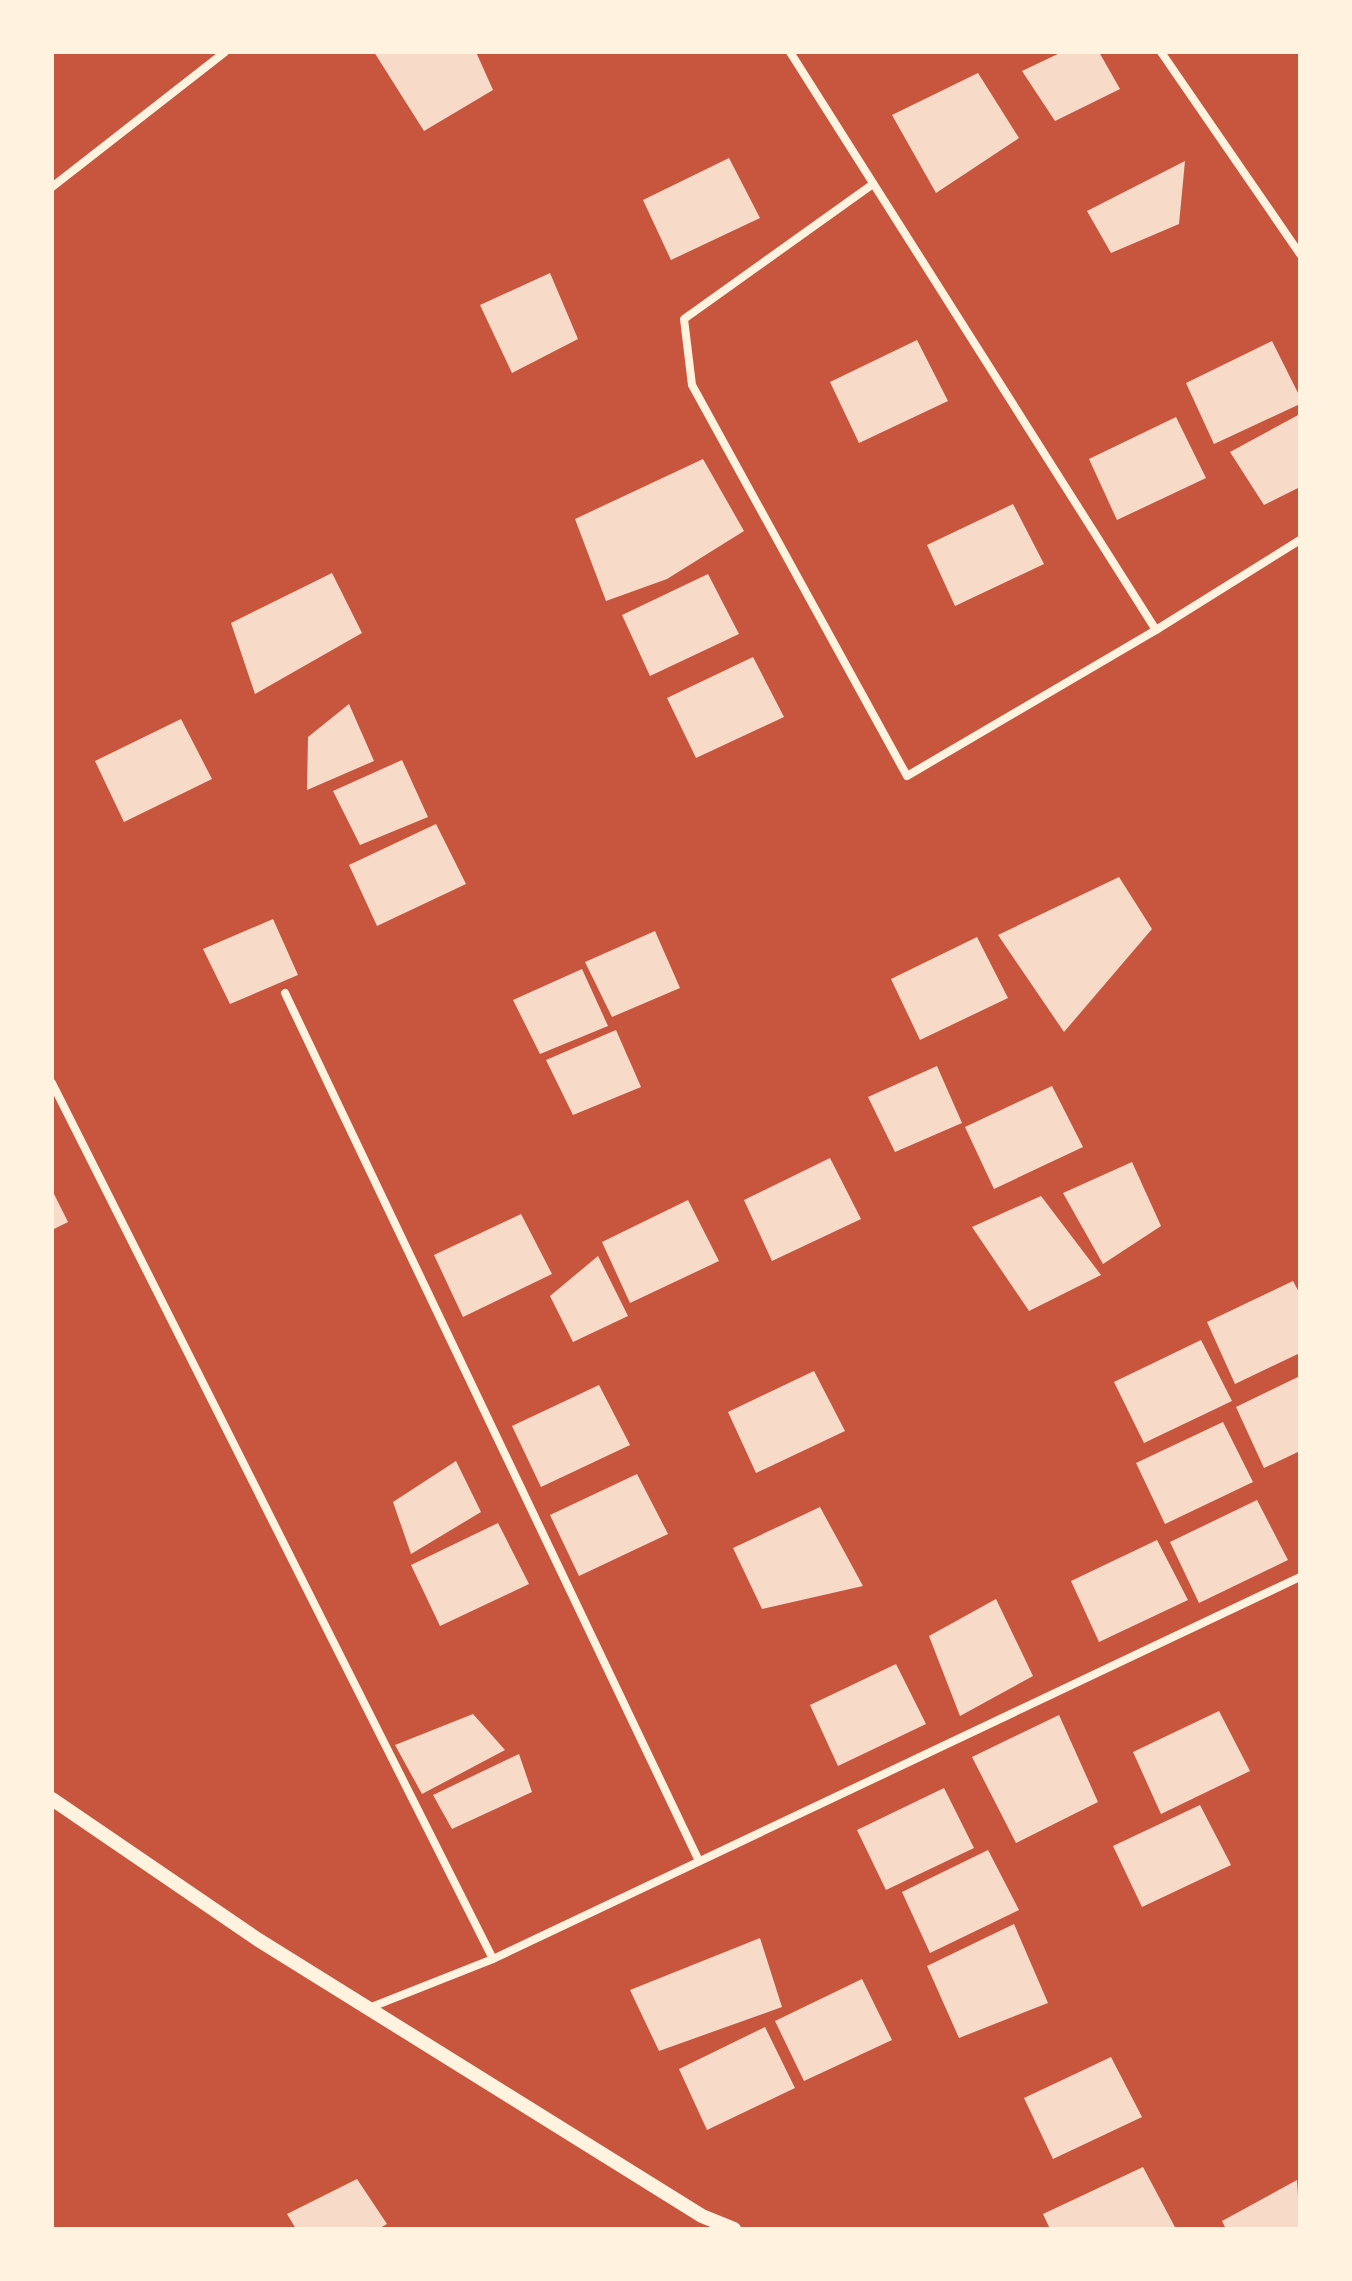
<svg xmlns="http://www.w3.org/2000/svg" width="1352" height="2281" viewBox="0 0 1352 2281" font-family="Arial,sans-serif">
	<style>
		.building { fill: #f7dbc8 }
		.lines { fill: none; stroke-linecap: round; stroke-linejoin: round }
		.minor { stroke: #fff3e0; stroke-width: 8 }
		.tertiary { stroke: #fff3e0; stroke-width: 14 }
	</style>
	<rect width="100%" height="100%" fill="#c8553d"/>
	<g class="building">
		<path d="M374 52H476L493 90 424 131Z"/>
		<path d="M1062 52H1099L1120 89 1055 121 1022 71Z"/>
		<path d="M978 73 1019 138 936 193 892 115Z"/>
		<path d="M729 158 760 218 671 260 643 200Z"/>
		<path d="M1185 161 1179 224 1111 253 1087 211Z"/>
		<path d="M550 273 578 339 512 373 480 305Z"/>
		<path d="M917 340 948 401 859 443 830 382Z"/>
		<path d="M1272 341 1300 397V404L1214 444 1186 383Z"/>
		<path d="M1300 414V487L1264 505 1230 452Z"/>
		<path d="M1176 417 1206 478 1117 520 1089 459Z"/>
		<path d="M703 459 744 531 667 579 606 601 575 519Z"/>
		<path d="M1013 504 1044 564 955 606 927 545Z"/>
		<path d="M332 573 362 633 255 694 231 623Z"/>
		<path d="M708 574 739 634 650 676 622 615Z"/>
		<path d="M753 657 784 717 696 758 667 698Z"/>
		<path d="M349 704 374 761 307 790 308 737Z"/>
		<path d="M181 719 212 779 124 822 95 761Z"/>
		<path d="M402 760 428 817 360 845 333 791Z"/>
		<path d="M436 824 466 884 377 926 349 865Z"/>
		<path d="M1119 877 1152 929 1064 1032 998 935Z"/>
		<path d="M273 919 298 975 230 1004 203 949Z"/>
		<path d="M655 931 680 988 612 1017 585 962Z"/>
		<path d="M977 937 1008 998 920 1040 891 979Z"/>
		<path d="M582 969 608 1026 540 1054 513 1000Z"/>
		<path d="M616 1030 641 1087 573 1115 546 1060Z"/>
		<path d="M937 1066 962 1123 895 1152 868 1097Z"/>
		<path d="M1052 1086 1083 1147 994 1189 965 1127Z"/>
		<path d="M830 1158 861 1219 772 1261 744 1200Z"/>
		<path d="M1132 1162 1161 1226 1103 1264 1063 1193Z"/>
		<path d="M52 1190 68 1222 52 1230Z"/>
		<path d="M1041 1196 1101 1275 1029 1311 972 1227Z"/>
		<path d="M688 1200 719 1261 630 1303 602 1242Z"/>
		<path d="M521 1214 552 1274 463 1317 434 1255Z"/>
		<path d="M598 1256 628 1316 573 1342 550 1296Z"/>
		<path d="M1293 1281 1300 1294V1353L1235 1384 1207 1322Z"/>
		<path d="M1201 1340 1232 1401 1144 1443 1114 1382Z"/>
		<path d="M814 1371 845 1431 756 1473 728 1412Z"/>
		<path d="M1300 1376V1451L1264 1468 1236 1407Z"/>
		<path d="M599 1385 630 1445 541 1487 512 1426Z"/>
		<path d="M1223 1422 1253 1482 1165 1524 1136 1463Z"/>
		<path d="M456 1461 481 1512 411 1554 393 1502Z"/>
		<path d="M637 1474 668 1534 579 1576 550 1515Z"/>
		<path d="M1257 1500 1288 1560 1199 1603 1170 1542Z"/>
		<path d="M820 1507 863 1586 762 1609 733 1548Z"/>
		<path d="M498 1523 529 1584 440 1626 411 1565Z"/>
		<path d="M1157 1540 1188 1600 1099 1642 1071 1581Z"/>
		<path d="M996 1599 1033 1676 960 1716 929 1636Z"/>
		<path d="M896 1664 926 1724 838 1766 810 1705Z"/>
		<path d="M1219 1711 1250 1771 1161 1814 1133 1752Z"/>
		<path d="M473 1714 505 1750 422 1794 395 1745Z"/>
		<path d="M1059 1715 1098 1802 1016 1843 972 1757Z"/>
		<path d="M519 1754 532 1792 452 1829 433 1795Z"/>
		<path d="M944 1788 974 1848 886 1890 857 1830Z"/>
		<path d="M1200 1805 1231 1865 1142 1907 1113 1846Z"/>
		<path d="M988 1850 1019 1910 930 1953 902 1892Z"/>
		<path d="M1014 1924 1048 2003 959 2038 927 1966Z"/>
		<path d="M760 1938 782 2007 659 2051 630 1990Z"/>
		<path d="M862 1979 892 2040 804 2081 775 2021Z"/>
		<path d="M765 2027 795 2088 707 2130 679 2069Z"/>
		<path d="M1111 2057 1142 2117 1053 2159 1024 2098Z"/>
		<path d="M1143 2167 1176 2229H1050L1043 2214Z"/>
		<path d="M357 2179 387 2224 378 2229H296L287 2214Z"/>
		<path d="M1297 2180 1300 2229H1226L1222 2221Z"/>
	</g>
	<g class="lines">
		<g class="minor">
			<path d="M790 52 1156 630 1300 540"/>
			<path d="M1161 52 1300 254"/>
			<path d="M873 184 684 319 692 385 907 776 1156 630"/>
			<path d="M52 187 225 52"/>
			<path d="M285 993 699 1861"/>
			<path d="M52 1083 493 1959"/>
			<path d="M369 2008 493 1959 1300 1577"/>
		</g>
		<path class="tertiary" d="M52 1799 257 1939 702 2216 734 2229"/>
	</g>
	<rect width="1352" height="2281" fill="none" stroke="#fff3e0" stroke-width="108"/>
</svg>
